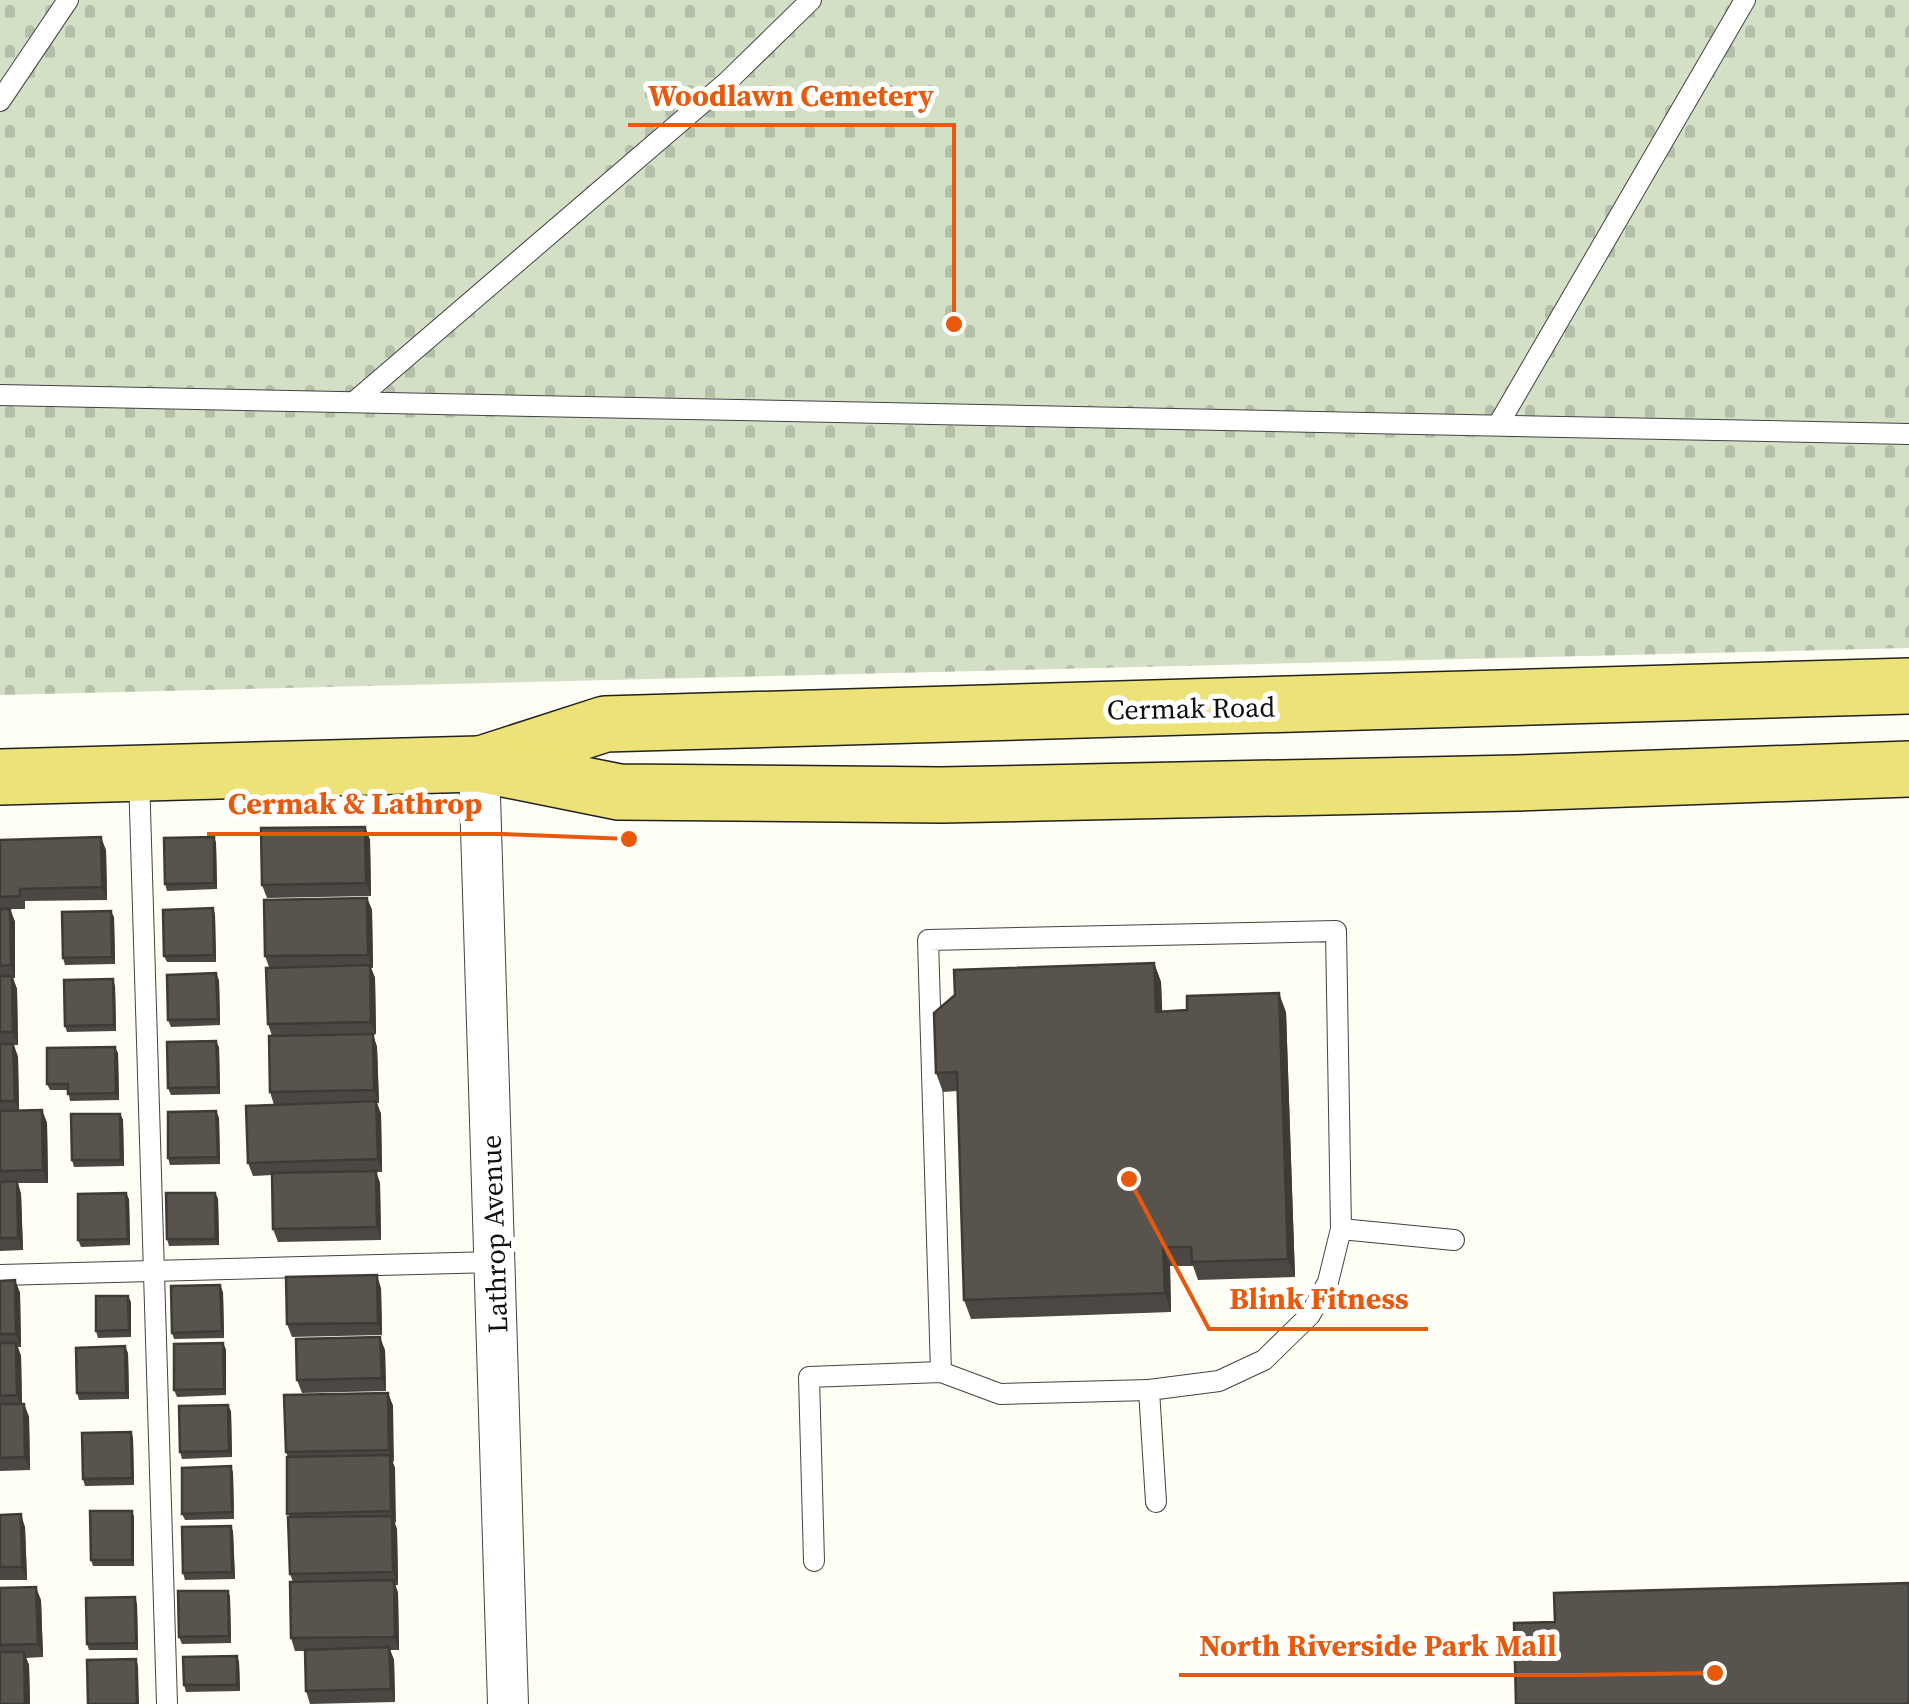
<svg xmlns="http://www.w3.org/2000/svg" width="1909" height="1704" viewBox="0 0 1909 1704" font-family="'Source Serif 4',serif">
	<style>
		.cemetery { fill: url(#cemetery-stones) }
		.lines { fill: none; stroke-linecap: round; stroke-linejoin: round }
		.service-casing { stroke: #434343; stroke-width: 22 }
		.minor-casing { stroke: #434343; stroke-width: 42 }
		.primary-casing { stroke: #212121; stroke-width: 58 }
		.service { stroke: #fff; stroke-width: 20 }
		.minor { stroke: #fff; stroke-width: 40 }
		.primary { stroke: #ece277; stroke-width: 55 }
		.wall { fill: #4c4742 }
		.shaded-wall { fill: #3e3a36 }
		.building { fill: #58534d; stroke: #3e3a36; stroke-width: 2.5 }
		.labels { text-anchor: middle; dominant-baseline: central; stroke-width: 10; stroke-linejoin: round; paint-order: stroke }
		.street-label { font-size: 28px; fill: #101010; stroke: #fff }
		.leader { fill: none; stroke: #e8590c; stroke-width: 4 }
		.callout-dot { fill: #e8590c; stroke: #fff; stroke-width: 4 }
		.callout-label { font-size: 30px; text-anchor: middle; font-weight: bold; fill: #e8590c; stroke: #fff; stroke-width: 10; stroke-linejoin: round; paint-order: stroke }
	</style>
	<defs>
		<pattern id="cemetery-stones" width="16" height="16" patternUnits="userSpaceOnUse" patternTransform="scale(2.5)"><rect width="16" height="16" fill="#d3e0c6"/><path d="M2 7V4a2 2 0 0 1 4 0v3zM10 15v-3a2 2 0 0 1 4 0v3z" fill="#b4bfa9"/></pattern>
	</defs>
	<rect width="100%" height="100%" fill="#fefef5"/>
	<path class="cemetery" d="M0 0H1909V648L0 695Z"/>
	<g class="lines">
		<defs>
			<g id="service">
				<path d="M0 101 68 0"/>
				<path d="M0 395 1909 434"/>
				<path d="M354 402 728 81 811 0"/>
				<path d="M1498 425 1745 0"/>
				<path d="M139 776 167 1704"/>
				<path d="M1341 1229 1454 1240"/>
				<path d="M0 1275 494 1262"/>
				<path d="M941 1372 928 940 1336 931 1341 1229 1328 1282 1310 1315 1264 1360 1219 1381 1149 1390 1156 1502"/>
				<path d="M814 1561 809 1377 941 1372 1000 1394 1149 1390"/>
			</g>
			<path id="minor" d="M479 764 508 1704"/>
			<g id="primary">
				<path d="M481 764 605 724 1909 686"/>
				<path d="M0 777 479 764 619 792 941 795 1516 783 1909 769"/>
			</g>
		</defs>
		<use href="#service" class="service-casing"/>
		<use href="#minor" class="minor-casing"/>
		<use href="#primary" class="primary-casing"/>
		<use href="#service" class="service"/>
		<use href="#minor" class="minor"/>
		<use href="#primary" class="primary"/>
	</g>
	<g class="wall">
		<path d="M365 827 370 840 371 896 267 898 262 885Z"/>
		<path d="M214 837 216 843 217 889 167 891 165 884Z"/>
		<path d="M0 840 106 850 107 900 25 901V909H10L15 922V978H13L17 989 18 1045H14L18 1057 19 1111 42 1110 47 1123 48 1183H18L21 1194 23 1250 0 1251Z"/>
		<path d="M367 898 372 910 373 968H371L375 978 376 1034 373 1035 377 1047 379 1103H377L381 1114 382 1172H376L380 1183 381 1240 278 1242 273 1229 272 1175 253 1176 248 1163 274 1105 270 1092 272 1036 268 1024 269 967 265 956Z"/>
		<path d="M213 908 215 915 216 962H167L164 956Z"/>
		<path d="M114 917 115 964 65 965 63 958Z"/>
		<path d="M1154 963 1161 982 1162 1012H1286L1295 1277 1198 1280 1193 1266H1170L1171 1312 971 1319 964 1300 957 1091 943 1092 936 1073 955 995Z"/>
		<path d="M219 980 220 1025 171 1027 168 1020Z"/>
		<path d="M115 986 116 1031 67 1032 65 1026Z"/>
		<path d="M219 1047 220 1094 171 1095 168 1088Z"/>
		<path d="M118 1053 119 1100 70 1101 68 1090H50L47 1084Z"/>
		<path d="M216 1111 219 1118 220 1164 170 1165 168 1158Z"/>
		<path d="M120 1114 123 1120 124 1166 74 1167 72 1160Z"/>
		<path d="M215 1193 218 1199 219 1245 169 1246 167 1239Z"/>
		<path d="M129 1199 130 1245 81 1247 78 1240Z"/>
		<path d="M15 1280 20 1293 21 1347H18L21 1356 22 1404H24L29 1417 30 1470 0 1471V1281Z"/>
		<path d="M381 1288 382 1335 292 1337 287 1324Z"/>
		<path d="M223 1292 224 1338 174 1339 172 1333Z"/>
		<path d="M131 1302V1337L98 1338 96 1331Z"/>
		<path d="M223 1343 226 1350V1395L177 1397 174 1390Z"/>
		<path d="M385 1350 386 1391 302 1393 297 1380Z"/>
		<path d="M128 1353 129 1399 79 1400 77 1393Z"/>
		<path d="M388 1393 393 1406V1463L395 1468V1524L397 1529 398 1585H395L398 1593 399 1650H390L394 1660 395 1702 310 1704 306 1691 305 1651H295L291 1638 293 1582 290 1574 288 1457 286 1452Z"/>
		<path d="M231 1411 232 1457 182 1459 180 1452Z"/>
		<path d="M131 1432 133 1438 134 1485 85 1486 83 1479Z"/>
		<path d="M231 1466 233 1473 234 1519 185 1520 182 1514Z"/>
		<path d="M132 1511 134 1517V1566H93L91 1560Z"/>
		<path d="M0 1515 25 1527 27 1580H0Z"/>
		<path d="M231 1526 233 1532 235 1579 185 1580 183 1573Z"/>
		<path d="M0 1588 41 1600 43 1657 26 1658 29 1665 30 1704H0Z"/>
		<path d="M228 1591 230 1597 231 1643 182 1644 179 1637Z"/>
		<path d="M137 1604 138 1650H89L87 1644Z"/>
		<path d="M237 1656 239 1662 240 1691 186 1692 184 1685Z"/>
	</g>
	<g class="shaded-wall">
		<path d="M365 827 370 840 371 896 366 883Z"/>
		<path d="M101 837 106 850 107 900 102 887Z"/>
		<path d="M214 837 216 843 217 889 214 883Z"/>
		<path d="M367 898 372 910 373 968 368 955Z"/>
		<path d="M213 908 215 915 216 962 214 955Z"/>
		<path d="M10 909 15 922V978L11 965Z"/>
		<path d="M111 911 114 917 115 964 112 957Z"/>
		<path d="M1154 963 1161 982 1163 1031 1156 1012Z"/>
		<path d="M370 965 375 978 376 1034 371 1022Z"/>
		<path d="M216 973 219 980 220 1025 218 1019Z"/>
		<path d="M12 976 17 989 18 1045 13 1032Z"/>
		<path d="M113 979 115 986 116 1031 114 1025Z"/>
		<path d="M1279 993 1286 1012 1295 1277 1288 1259Z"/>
		<path d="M373 1034 377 1047 379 1103 374 1090Z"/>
		<path d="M216 1041 219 1047 220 1094 218 1087Z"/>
		<path d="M13 1044 18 1057 19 1113 15 1101Z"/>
		<path d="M115 1047 118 1053 119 1100 116 1093Z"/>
		<path d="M376 1101 381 1114 382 1172 378 1159Z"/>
		<path d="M42 1110 47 1123 48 1183 43 1170Z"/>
		<path d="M216 1111 219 1118 220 1164 218 1157Z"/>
		<path d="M120 1114 123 1120 124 1166 121 1160Z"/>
		<path d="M376 1171 380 1183 381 1240 377 1227Z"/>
		<path d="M17 1181 21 1194 23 1250 18 1238Z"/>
		<path d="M126 1193 129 1199 130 1245 128 1239Z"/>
		<path d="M215 1193 218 1199 219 1245 216 1239Z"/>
		<path d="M1163 1247 1170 1266 1171 1312 1165 1293Z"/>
		<path d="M377 1275 381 1288 382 1335 378 1323Z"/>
		<path d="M15 1280 20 1293 21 1347 16 1334Z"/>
		<path d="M220 1285 223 1292 224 1338 222 1331Z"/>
		<path d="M128 1296 131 1302V1337L129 1330Z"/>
		<path d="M380 1337 385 1350 386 1391 382 1378Z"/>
		<path d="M16 1343 21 1356 22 1408 17 1395Z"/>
		<path d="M223 1343 226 1350V1395L224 1389Z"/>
		<path d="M125 1346 128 1353 129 1399 126 1393Z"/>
		<path d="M388 1393 393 1406 394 1463 389 1450Z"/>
		<path d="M24 1404 29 1417 30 1470 25 1457Z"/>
		<path d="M228 1405 231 1411 232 1457 229 1451Z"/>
		<path d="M131 1432 133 1438 134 1485 132 1478Z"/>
		<path d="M390 1455 395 1468 396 1524 391 1511Z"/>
		<path d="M231 1466 233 1473 234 1519 232 1512Z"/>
		<path d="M132 1511 134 1517V1566L132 1560Z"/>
		<path d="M21 1514 25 1527 27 1580 22 1567Z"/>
		<path d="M392 1516 397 1529 398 1585 393 1572Z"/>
		<path d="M231 1526 233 1532 235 1579 232 1572Z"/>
		<path d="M394 1580 398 1593 399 1650 395 1637Z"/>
		<path d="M36 1587 41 1600 43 1657 38 1644Z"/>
		<path d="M228 1591 230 1597 231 1643 229 1636Z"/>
		<path d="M135 1597 137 1604 138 1650 136 1643Z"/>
		<path d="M389 1647 394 1660 395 1702 391 1689Z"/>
		<path d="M24 1652 29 1665 30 1704H25Z"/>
		<path d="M237 1656 239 1662 240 1691 237 1685Z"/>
		<path d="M136 1659 138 1666 139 1704H137Z"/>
	</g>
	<g class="building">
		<path d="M365 827 366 883 262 885 261 828Z"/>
		<path d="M101 837 102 887 20 889V896L0 897V840Z"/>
		<path d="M214 837V883L165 884 164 838Z"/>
		<path d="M367 898 368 955 265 956 264 900Z"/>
		<path d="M213 908 214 955 164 956 163 910Z"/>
		<path d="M0 909H10L11 965 0 966Z"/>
		<path d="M111 911 112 957 63 958 62 912Z"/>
		<path d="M1154 963 1156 1012 1187 1010V996L1279 993 1288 1259 1192 1262 1191 1247H1163L1165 1293 964 1300 957 1072 936 1073 934 1013 955 995 954 970Z"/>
		<path d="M370 965 371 1022 268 1024 266 968Z"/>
		<path d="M216 973 218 1019 168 1020 167 975Z"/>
		<path d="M0 976H12L13 1032H0Z"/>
		<path d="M113 979 114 1025 65 1026 64 980Z"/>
		<path d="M373 1034 374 1090 270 1092 269 1036Z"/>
		<path d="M216 1041 218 1087 168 1088 167 1042Z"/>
		<path d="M0 1044H13L15 1101H0Z"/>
		<path d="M115 1047 116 1093 68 1094V1084H47V1048Z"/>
		<path d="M376 1101 378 1159 248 1163 246 1106Z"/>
		<path d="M42 1110 43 1170 0 1171V1111Z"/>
		<path d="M216 1111 218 1157 168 1158V1112Z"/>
		<path d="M71 1114H120L121 1160H72Z"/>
		<path d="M376 1171 377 1227 273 1229 272 1173Z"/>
		<path d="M17 1181 18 1238H0V1182Z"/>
		<path d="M126 1193 128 1239 78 1240V1194Z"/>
		<path d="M166 1193H215L216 1239H167Z"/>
		<path d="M377 1275 378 1323 287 1324 286 1277Z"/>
		<path d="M15 1280 16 1334H0V1281Z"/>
		<path d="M220 1285 222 1331 172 1333 171 1286Z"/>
		<path d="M96 1296H128L129 1330 96 1331Z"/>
		<path d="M380 1337 382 1378 297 1380 296 1339Z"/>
		<path d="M0 1343H16L17 1395 0 1396Z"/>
		<path d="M223 1343 224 1389 174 1390V1344Z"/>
		<path d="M125 1346 126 1393H77L76 1348Z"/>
		<path d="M388 1393 389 1450 286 1452 284 1395Z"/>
		<path d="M0 1404H24L25 1457 0 1458Z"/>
		<path d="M228 1405 229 1451 180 1452 179 1406Z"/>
		<path d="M131 1432 132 1478 83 1479 82 1433Z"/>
		<path d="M390 1455 391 1511 287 1514V1457Z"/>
		<path d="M231 1466 232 1512 182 1514V1468Z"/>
		<path d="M90 1511H132V1560H91Z"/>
		<path d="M21 1514 22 1567H0V1515Z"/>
		<path d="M392 1516 393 1572 290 1574 288 1517Z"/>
		<path d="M231 1526 232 1572 183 1573 182 1527Z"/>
		<path d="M394 1580 395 1637 291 1638 290 1582Z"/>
		<path d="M1909 1583V1704H1516L1514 1623 1555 1622 1554 1593Z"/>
		<path d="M36 1587 38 1644 0 1645V1588Z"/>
		<path d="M178 1591H228L229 1636 179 1637Z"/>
		<path d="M135 1597 136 1643 87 1644 86 1598Z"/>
		<path d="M389 1647 391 1689 306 1691 305 1650Z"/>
		<path d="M0 1652H24L25 1704H0Z"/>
		<path d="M237 1656V1685H184L183 1657Z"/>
		<path d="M136 1659 137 1704H88L87 1660Z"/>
	</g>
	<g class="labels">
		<g class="street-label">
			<text transform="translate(1191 708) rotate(-1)">Cermak Road</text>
			<text transform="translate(494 1234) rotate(-92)">Lathrop Avenue</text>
		</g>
	</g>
	<path class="leader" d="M954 324L954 125H628M629 839L502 834H207M1129 1179L1209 1329H1428M1715 1673L1576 1675H1179"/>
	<g class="callout-dot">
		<circle cx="954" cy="324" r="10"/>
		<circle cx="629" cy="839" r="10"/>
		<circle cx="1129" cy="1179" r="10"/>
		<circle cx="1715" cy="1673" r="10"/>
	</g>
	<g class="callout-label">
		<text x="791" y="106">Woodlawn Cemetery</text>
		<text x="355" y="814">Cermak &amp; Lathrop</text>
		<text x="1319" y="1309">Blink Fitness</text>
		<text x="1378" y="1656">North Riverside Park Mall</text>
	</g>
</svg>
